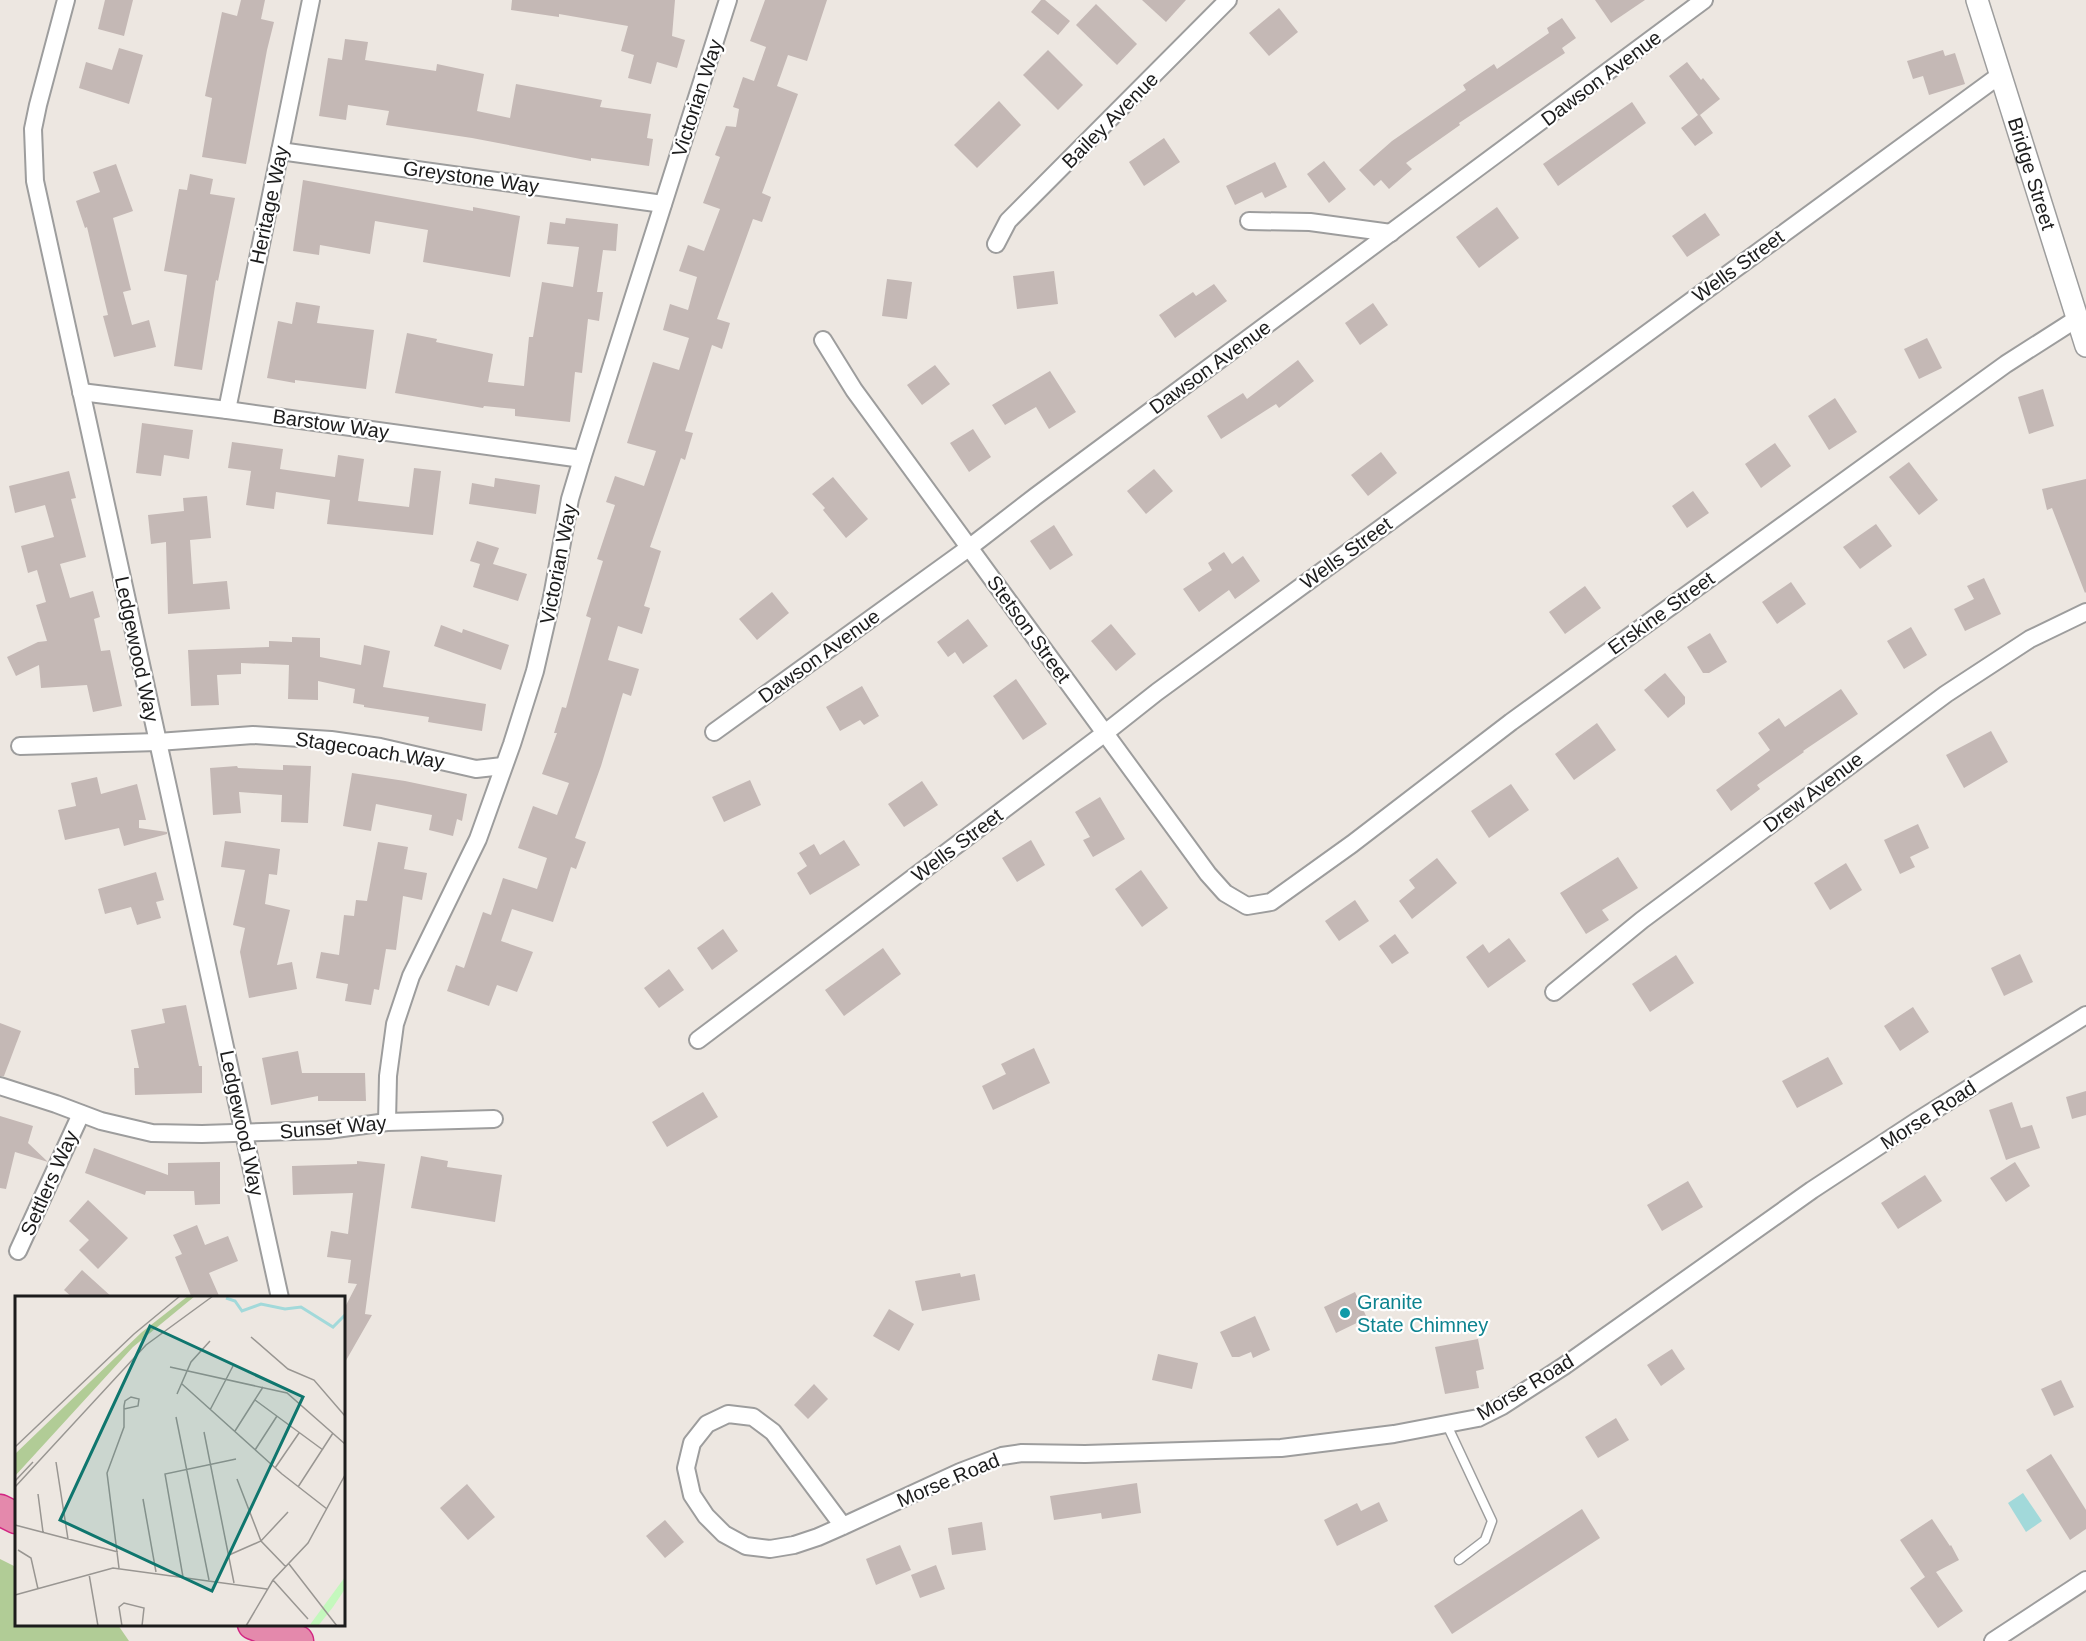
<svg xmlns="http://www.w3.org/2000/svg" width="2086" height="1641" viewBox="0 0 2086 1641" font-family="Helvetica,sans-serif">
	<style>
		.forest { fill: #b1cc96 }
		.water { fill: #a2d9da }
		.building { fill: #c4b8b5 }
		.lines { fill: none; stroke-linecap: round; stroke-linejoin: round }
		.service-casing { stroke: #9d9d9d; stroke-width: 11 }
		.minor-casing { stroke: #9d9d9d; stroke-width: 20 }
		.tertiary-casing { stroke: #9d9d9d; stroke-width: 24 }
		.motorway-casing { stroke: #d32683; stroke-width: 33 }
		.service { stroke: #fff; stroke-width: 8 }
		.minor { stroke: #fff; stroke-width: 16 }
		.tertiary { stroke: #fff; stroke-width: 21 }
		.motorway { stroke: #e489ac; stroke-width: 30 }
		.culture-dot { fill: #0f9aa8; stroke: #fff; stroke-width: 2 }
		.labels { text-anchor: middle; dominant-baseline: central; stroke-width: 4.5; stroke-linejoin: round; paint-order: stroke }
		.street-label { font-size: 20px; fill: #1c1c1c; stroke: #fff }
		.culture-label { font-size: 20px; fill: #0d838f; stroke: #fff; text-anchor: start }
		.inset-river { fill: none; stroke: #a2d9da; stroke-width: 3 }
		.inset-road { fill: none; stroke: #999692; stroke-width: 1.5 }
		.view { fill: #0f766e; fill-opacity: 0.15; stroke: #0f766e; stroke-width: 3 }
		.inset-edge { fill: none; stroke: #1c1c1c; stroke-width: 3 }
	</style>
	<rect width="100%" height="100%" fill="#ede7e1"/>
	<path class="forest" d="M0 1559 16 1567V1624L118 1625 129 1641H0Z"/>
	<path class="water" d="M2023 1493 2042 1521 2026 1532 2008 1503Z"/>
	<g class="building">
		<path d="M105 0H133L124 36 98 29Z"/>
		<path d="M241 0H265L261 19 274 22 267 50 246 164 202 157 212 98 205 96 222 12 237 16Z"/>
		<path d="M512 0H675L672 36 685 40 677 68 657 62 651 84 628 78 634 55 621 51 628 26 559 14V17L511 10Z"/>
		<path d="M765 0H827L807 61 788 55 777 86 798 94 762 193 771 197 762 222 753 219 717 319 730 323 722 349 712 345 685 431 693 433 685 460 681 458 650 547 661 551 644 606 650 608 642 634 618 626 608 660 639 669 631 696 623 693 601 766 575 838 586 842 576 869 571 867 553 922 512 909 501 941 533 952 517 992 497 985 489 1006 447 991 456 965 464 968 483 912 491 915 503 878 537 889 547 858 518 848 533 806 557 815 569 783 542 774 557 733H554L562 707 566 708 591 618 586 616 603 561 597 559 615 505 606 502 615 476 644 486 656 451 627 443 653 362 679 370 689 338 663 330 670 304 688 310 697 277 679 271 688 245 704 251 720 209 703 203 720 157 715 155 726 126 736 127 739 109 733 107 743 77 754 81 766 47 750 41Z"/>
		<path d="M1041 0H1045L1070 21 1058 35 1031 12Z"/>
		<path d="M1142 0H1186L1166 22Z"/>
		<path d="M1595 0H1645L1611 23Z"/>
		<path d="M1096 4 1137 44 1117 65 1076 25Z"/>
		<path d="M1279 8 1298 32 1269 56 1249 33Z"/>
		<path d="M1562 18 1576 38 1562 48 1565 53 1459 123 1460 125 1406 163 1412 169 1389 189 1381 180 1374 186 1359 170 1392 141 1466 90 1463 85 1494 64 1497 69 1549 33 1547 28Z"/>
		<path d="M345 39 368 42 365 60 436 71 437 64 484 74 477 111 510 118 516 84 602 100 600 107 651 114 647 138 653 139 649 166 591 158V161L472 138 386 125 389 111 348 105 346 120 319 116 328 58 342 60Z"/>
		<path d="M119 48 143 55 129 104 79 88 86 62 112 70Z"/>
		<path d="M1048 50 1083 85 1058 110 1023 75Z"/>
		<path d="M1943 50 1945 56 1955 53 1965 84 1929 95 1923 76 1913 79 1907 61Z"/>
		<path d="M1687 62 1701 80 1703 78 1720 99 1700 115 1713 133 1695 146 1681 128 1698 115 1669 76Z"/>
		<path d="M999 101 1021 125 977 168 954 145Z"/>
		<path d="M1632 102 1646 123 1558 186 1543 164Z"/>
		<path d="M1164 138 1180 162 1144 186 1129 162Z"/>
		<path d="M1324 161 1346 189 1329 203 1307 174Z"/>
		<path d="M1275 162 1287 187 1265 198 1262 192 1235 205 1226 186Z"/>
		<path d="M116 164 133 211 113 218 131 290 123 292 132 325 149 320 156 347 114 357 103 316 108 315 87 227 85 228 76 201 100 192 93 172Z"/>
		<path d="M190 174 213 179 210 194 235 198 218 281 216 280 202 370 174 366 187 275 164 271 179 189 187 190Z"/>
		<path d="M303 180 473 211V207L520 216 510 277 423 262 428 230 375 221 370 254 320 245 319 255 293 251Z"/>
		<path d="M1497 207 1519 238 1479 268 1456 237Z"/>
		<path d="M1705 213 1720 235 1687 257 1672 236Z"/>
		<path d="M566 218 618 224 616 251 603 250 597 292H603L599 321 588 319 582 373 575 372 570 422 515 416V409L484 406 483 408 395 393 407 333 437 339 436 342 493 354 488 382 524 386 529 337H533L542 282 573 287 579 247 547 244 550 222 565 224Z"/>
		<path d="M1054 271 1058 304 1017 309 1013 276Z"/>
		<path d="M887 279 912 282 907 319 882 316Z"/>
		<path d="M1214 284 1227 301 1175 338 1159 315 1193 292 1196 296Z"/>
		<path d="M296 302 320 306 317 323 374 330 366 389 295 380V383L267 378 278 321 292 324Z"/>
		<path d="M1373 303 1388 325 1360 345 1345 323Z"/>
		<path d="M1927 338 1942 368 1919 379 1904 349Z"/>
		<path d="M1298 360 1314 381 1279 408 1276 404 1221 439 1207 416 1243 393 1247 399Z"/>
		<path d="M935 365 950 384 922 405 907 385Z"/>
		<path d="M1050 371 1076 412 1049 429 1036 407 1005 425 992 405Z"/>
		<path d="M2043 389 2054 426 2029 434 2018 397Z"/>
		<path d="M1835 398 1857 432 1829 450 1808 416Z"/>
		<path d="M142 423 193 430 189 459 164 455 161 476 136 473Z"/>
		<path d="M973 429 991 457 969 472 950 443Z"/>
		<path d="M232 442 283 449 280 469 335 477 338 455 364 459 358 501 409 507 414 468 441 471 433 535 327 524 330 500 276 492 274 509 246 505 251 471 228 468Z"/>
		<path d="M1775 443 1791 466 1761 488 1745 464Z"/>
		<path d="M1381 452 1397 473 1368 496 1351 475Z"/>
		<path d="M1909 462 1938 500 1919 515 1889 477Z"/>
		<path d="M1154 469 1173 491 1146 514 1127 491Z"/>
		<path d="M69 471 76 498 71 499 86 557 60 564 70 598 93 591 100 617 94 619 101 651 110 650 122 706 93 712 87 685 41 688 39 665 16 676 7 657 38 642 47 641 36 605 46 602 37 570 28 573 21 546 54 537 45 505 15 513 9 486Z"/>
		<path d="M833 477 868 519 846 538 823 510 825 508 812 494Z"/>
		<path d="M495 478 540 485 536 514 469 504 472 483 494 487Z"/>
		<path d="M2086 479V592L2085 593 2052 508 2047 510 2042 489Z"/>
		<path d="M1693 491 1709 513 1687 528 1672 506Z"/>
		<path d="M207 496 211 538 190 540 193 584 227 581 230 609 168 614 166 542 151 544 148 515 184 511 183 498Z"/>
		<path d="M1876 524 1892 546 1860 569 1843 547Z"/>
		<path d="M1054 525 1073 555 1050 570 1030 541Z"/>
		<path d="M477 541 499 548 493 564 527 574 518 601 473 587 480 564 470 561Z"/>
		<path d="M1224 552 1232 564 1243 556 1260 581 1235 599 1229 590 1199 612 1183 589 1212 570 1208 563Z"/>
		<path d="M1984 578 2001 614 1965 631 1954 609 1974 599 1967 586Z"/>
		<path d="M1791 582 1806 604 1777 624 1762 602Z"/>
		<path d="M1585 586 1601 608 1565 634 1549 612Z"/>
		<path d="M772 592 789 613 757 640 739 619Z"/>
		<path d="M968 619 988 646 963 664 955 652 948 657 937 642Z"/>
		<path d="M1111 624 1136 654 1116 671 1091 641Z"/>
		<path d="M441 625 462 633 463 629 509 645 501 670 434 646Z"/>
		<path d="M1911 627 1927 655 1904 669 1887 641Z"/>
		<path d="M1710 633 1727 662 1709 673H1703L1687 647Z"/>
		<path d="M292 637 320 638V657L361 665 364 645 390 651 383 687 486 704 482 731 428 722 429 717 364 707V705L353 703 355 689 318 681V700L288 699 289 665 241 663V674L217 675 219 705 191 706 188 650 269 647V641L292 642Z"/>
		<path d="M1665 673 1685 697V704L1668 718 1644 690Z"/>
		<path d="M1016 679 1047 724 1023 740 993 696Z"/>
		<path d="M862 686 879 716 864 725 860 720 840 731 826 707Z"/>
		<path d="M1841 689 1858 714 1803 751 1804 752 1757 785 1760 789 1731 811 1716 790 1770 750 1758 733 1779 718 1785 727Z"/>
		<path d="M1597 723 1616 750 1574 780 1555 754Z"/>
		<path d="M1991 731 2008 762 1964 788 1946 755Z"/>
		<path d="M283 765 311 766 308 823 281 822 282 795 239 792 241 813 213 815 210 768 237 766 238 768 283 770Z"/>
		<path d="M352 773 405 781 467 794 462 821 457 819 453 836 429 830 432 815 376 804 371 831 343 826Z"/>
		<path d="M97 777 101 794 137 784 146 820H139V828L167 832V834L124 846 119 828 65 840 58 810 76 806 71 783Z"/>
		<path d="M750 780 761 805 724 822 712 797Z"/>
		<path d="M922 781 938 805 904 827 888 804Z"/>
		<path d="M1511 784 1529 810 1489 838 1471 811Z"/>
		<path d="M1100 797 1125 839 1093 857 1083 840 1090 837 1075 812Z"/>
		<path d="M1918 824 1929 848 1910 857 1915 867 1900 874 1884 840Z"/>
		<path d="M844 840 860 865 810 895 797 873 807 866 799 853 814 844 820 855Z"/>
		<path d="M1031 840 1045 865 1017 882 1002 858Z"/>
		<path d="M225 841 280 849 277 875 269 874 265 904 290 910 277 965 292 962 297 989 249 998 240 952 245 928 233 925 245 870 221 867Z"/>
		<path d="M378 842 408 847 404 869 427 873 422 900 403 896 396 950 386 949 379 990 374 989 371 1005 345 1001 348 984 316 978 321 952 339 955 344 915 354 916 356 900 367 901Z"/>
		<path d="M1618 857 1638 888 1602 910 1609 920 1586 934 1560 893Z"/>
		<path d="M1437 858 1457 883 1412 919 1399 901 1415 888 1409 880Z"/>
		<path d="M1846 863 1862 890 1830 910 1814 883Z"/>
		<path d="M1141 870 1168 908 1142 927 1115 889Z"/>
		<path d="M156 872 164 900 156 902 161 918 137 925 131 907 105 914 98 889Z"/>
		<path d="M1355 900 1369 921 1339 941 1325 921Z"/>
		<path d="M723 929 738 951 712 970 697 948Z"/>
		<path d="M1395 934 1409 953 1392 964 1379 946Z"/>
		<path d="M1509 938 1526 961 1488 988 1466 957 1483 944 1489 953Z"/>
		<path d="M883 948 901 974 844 1016 825 990Z"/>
		<path d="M2020 954 2033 982 2004 996 1991 968Z"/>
		<path d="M1676 955 1694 983 1650 1012 1632 984Z"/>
		<path d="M669 969 684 990 659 1008 644 988Z"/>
		<path d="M186 1005 199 1066H202V1093L135 1095 134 1068H139L131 1030 165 1023 162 1009Z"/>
		<path d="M1913 1007 1929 1032 1900 1051 1884 1026Z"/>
		<path d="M0 1023 21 1031 4 1076H0Z"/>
		<path d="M1034 1048 1050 1083 993 1110 982 1086 1006 1074 1001 1064Z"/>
		<path d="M298 1051 302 1073H365L366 1101H318V1096L271 1105 262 1058Z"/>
		<path d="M1828 1057 1843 1084 1797 1108 1782 1081Z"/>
		<path d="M2086 1091V1115L2072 1119 2066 1097Z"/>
		<path d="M703 1092 718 1117 667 1147 652 1122Z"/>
		<path d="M2012 1102 2021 1128 2032 1125 2040 1148 2006 1160 1989 1110Z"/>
		<path d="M0 1116 33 1126 28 1143 48 1162 15 1152 6 1189 0 1188Z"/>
		<path d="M94 1148 168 1175V1163L220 1162V1204L195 1205 194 1191H146L145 1195 85 1173Z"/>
		<path d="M421 1156 448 1161 447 1167 502 1175 495 1222 411 1208Z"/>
		<path d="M357 1161 385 1164 365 1314 372 1315 344 1364V1309L357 1284 348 1283 351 1260 327 1257 331 1231 348 1234 353 1193 293 1195 292 1166 357 1164Z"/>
		<path d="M2015 1162 2030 1186 2006 1202 1990 1178Z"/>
		<path d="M1925 1175 1942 1201 1898 1229 1881 1203Z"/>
		<path d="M1688 1181 1703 1207 1662 1231 1647 1205Z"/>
		<path d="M88 1200 128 1238 98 1269 79 1250 89 1240 69 1221Z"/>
		<path d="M197 1225 205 1245 228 1236 238 1261 209 1273 220 1298H192L175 1257 182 1254 173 1235Z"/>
		<path d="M82 1270 113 1298H73L64 1290Z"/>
		<path d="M960 1273 961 1277 975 1274 980 1300 922 1311 915 1281Z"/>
		<path d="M1355 1292 1367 1318 1336 1333 1324 1307Z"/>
		<path d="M889 1309 914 1324 899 1351 873 1336Z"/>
		<path d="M1255 1316 1270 1350 1253 1358 1251 1352 1239 1357H1232L1220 1332Z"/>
		<path d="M1478 1339 1484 1369 1476 1371 1479 1388 1445 1394 1435 1347Z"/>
		<path d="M1672 1349 1685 1369 1661 1386 1647 1365Z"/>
		<path d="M1158 1354 1198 1363 1192 1389 1152 1380Z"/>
		<path d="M2061 1380 2074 1407 2054 1416 2041 1389Z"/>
		<path d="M814 1384 828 1399 808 1419 794 1405Z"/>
		<path d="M1616 1418 1629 1440 1598 1458 1585 1437Z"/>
		<path d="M2051 1454 2086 1510V1529L2070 1540 2026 1470Z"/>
		<path d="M1137 1483 1141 1513 1102 1519 1101 1513 1054 1520 1050 1496Z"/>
		<path d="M467 1484 495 1517 468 1540 440 1508Z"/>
		<path d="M1379 1502 1388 1521 1337 1546 1324 1520 1357 1503 1361 1511Z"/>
		<path d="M1582 1509 1600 1538 1452 1634 1434 1606Z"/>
		<path d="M1932 1519 1950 1546 1951 1545 1959 1560 1936 1572 1963 1611 1938 1628 1910 1588 1925 1577 1900 1540Z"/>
		<path d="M665 1520 684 1542 665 1558 646 1536Z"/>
		<path d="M982 1522 986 1550 952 1555 948 1528Z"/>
		<path d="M900 1545 911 1570 876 1585 866 1559Z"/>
		<path d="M936 1565 945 1589 920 1598 911 1575Z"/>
	</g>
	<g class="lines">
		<defs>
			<path id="service" d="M1447 1425 1492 1521 1485 1540 1459 1560"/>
			<g id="minor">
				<path d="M66 0 38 105 33 129 35 181 280 1298"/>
				<path d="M280 151 663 204"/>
				<path d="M1249 221 1310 222 1391 233"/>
				<path d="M996 244 1008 221 1228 0"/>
				<path d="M823 340 854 390 1208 874 1225 893 1247 906 1271 902 1352 844 1511 722 2006 364 2078 318"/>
				<path d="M81 392 227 410 582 459"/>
				<path d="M227 410 311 0"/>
				<path d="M714 732 970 547 1036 496 1704 0"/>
				<path d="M20 746 158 742 253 735 331 740 380 747 476 769 503 766"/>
				<path d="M1554 992 1642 920 1946 694 2030 639 2086 612"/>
				<path d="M698 1040 1105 733 1157 692 2000 75"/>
				<path d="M0 1086 56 1104 101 1121 152 1133 202 1134 328 1130 387 1122 494 1119"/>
				<path d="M387 1122 388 1076 395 1024 411 976 478 839 512 744 535 671 552 597 570 499 582 459 728 0"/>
				<path d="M18 1251 81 1114"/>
				<path d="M843 1526 773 1432 753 1417 728 1414 707 1424 692 1443 686 1468 692 1495 706 1516 724 1534 746 1546 770 1549 794 1545 818 1537 843 1526 960 1472 1002 1456 1022 1453 1085 1454 1281 1448 1394 1434 1478 1418 1502 1406 1564 1366 1812 1190 1917 1121 2086 1015"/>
				<path d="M1993 1641 2086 1580"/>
			</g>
			<g id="tertiary">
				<path id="s1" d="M1977 0 2086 346"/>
			</g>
			<g id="motorway">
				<path d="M0 1510 16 1518"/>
				<path d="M253 1624 298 1641"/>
			</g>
		</defs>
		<use href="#service" class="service-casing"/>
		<use href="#minor" class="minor-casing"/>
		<use href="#tertiary" class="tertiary-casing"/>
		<use href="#motorway" class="motorway-casing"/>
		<use href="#service" class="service"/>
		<use href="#minor" class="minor"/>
		<use href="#tertiary" class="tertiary"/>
		<use href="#motorway" class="motorway"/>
	</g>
	<circle class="culture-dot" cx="1345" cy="1313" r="6"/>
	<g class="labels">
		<g class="street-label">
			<text transform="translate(1601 78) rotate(-37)">Dawson Avenue</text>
			<text transform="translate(697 98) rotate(-72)">Victorian Way</text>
			<text transform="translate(1110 120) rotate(-45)">Bailey Avenue</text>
			<text stroke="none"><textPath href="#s1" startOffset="182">Bridge Street</textPath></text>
			<text transform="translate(471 177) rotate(8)">Greystone Way</text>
			<text transform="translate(269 205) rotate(-78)">Heritage Way</text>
			<text transform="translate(1738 266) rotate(-36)">Wells Street</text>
			<text transform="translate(1210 367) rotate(-36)">Dawson Avenue</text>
			<text transform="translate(331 424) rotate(8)">Barstow Way</text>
			<text transform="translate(1346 553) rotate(-36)">Wells Street</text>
			<text transform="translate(558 564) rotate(-79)">Victorian Way</text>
			<text transform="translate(1661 613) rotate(-36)">Erskine Street</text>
			<text transform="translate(1029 629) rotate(54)">Stetson Street</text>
			<text transform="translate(137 649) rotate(78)">Ledgewood Way</text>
			<text transform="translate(819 656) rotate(-36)">Dawson Avenue</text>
			<text transform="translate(370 750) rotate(9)">Stagecoach Way</text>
			<text transform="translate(1813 792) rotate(-37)">Drew Avenue</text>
			<text transform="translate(957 845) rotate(-37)">Wells Street</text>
			<text transform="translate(1928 1115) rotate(-33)">Morse Road</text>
			<text transform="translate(242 1123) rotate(78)">Ledgewood Way</text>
			<text transform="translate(333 1127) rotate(-5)">Sunset Way</text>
			<text transform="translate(49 1183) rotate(-66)">Settlers Way</text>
			<text transform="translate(1525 1387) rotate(-31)">Morse Road</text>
			<text transform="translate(948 1480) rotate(-23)">Morse Road</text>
		</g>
		<g class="culture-label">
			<text x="1357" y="1302">Granite<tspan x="1357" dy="23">State Chimney</tspan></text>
		</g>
	</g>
	<g transform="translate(15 1296)">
		<rect width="330" height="330" fill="#ede7e1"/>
		<path d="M173 0H180L118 51 0 180V158L127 36Z" fill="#b1cc96"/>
		<path d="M330 281V293L318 311 303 330H294Z" fill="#c4f8bd"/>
		<path class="inset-river" d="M211 2 220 5 227 15 246 8 270 13 286 11 318 31 330 19"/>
		<path class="inset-road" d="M236 41 273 73 299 84 330 120M155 71 272 97 330 148M167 88 267 178 312 213M162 98 176 66 195 45M240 104 308 154M195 114 218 70M161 121 194 284M220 135 248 91M189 136 219 287M0 151 119 38 165 0M240 154 262 120M41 166 53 243M260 172 284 137M222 183 246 245 271 271M0 185 18 166M0 191 131 49 198 0M283 191 318 137M23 198 28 236M128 203 141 276M0 229 103 256M3 254 16 262 23 293M214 259 246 245 273 216M274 268 322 330M104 272 92 177 109 131V110L110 105 116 101 124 103 123 110 109 113M74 278 83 330M168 281 150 178 221 163M258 284 293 323M0 299 98 272 252 293M107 330 104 311 109 307 129 312 127 330M231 330 258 284 293 247 330 179"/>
		<path class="view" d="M135 30 288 101 197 295 45 224Z"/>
		<rect width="330" height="330" class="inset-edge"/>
	</g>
</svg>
